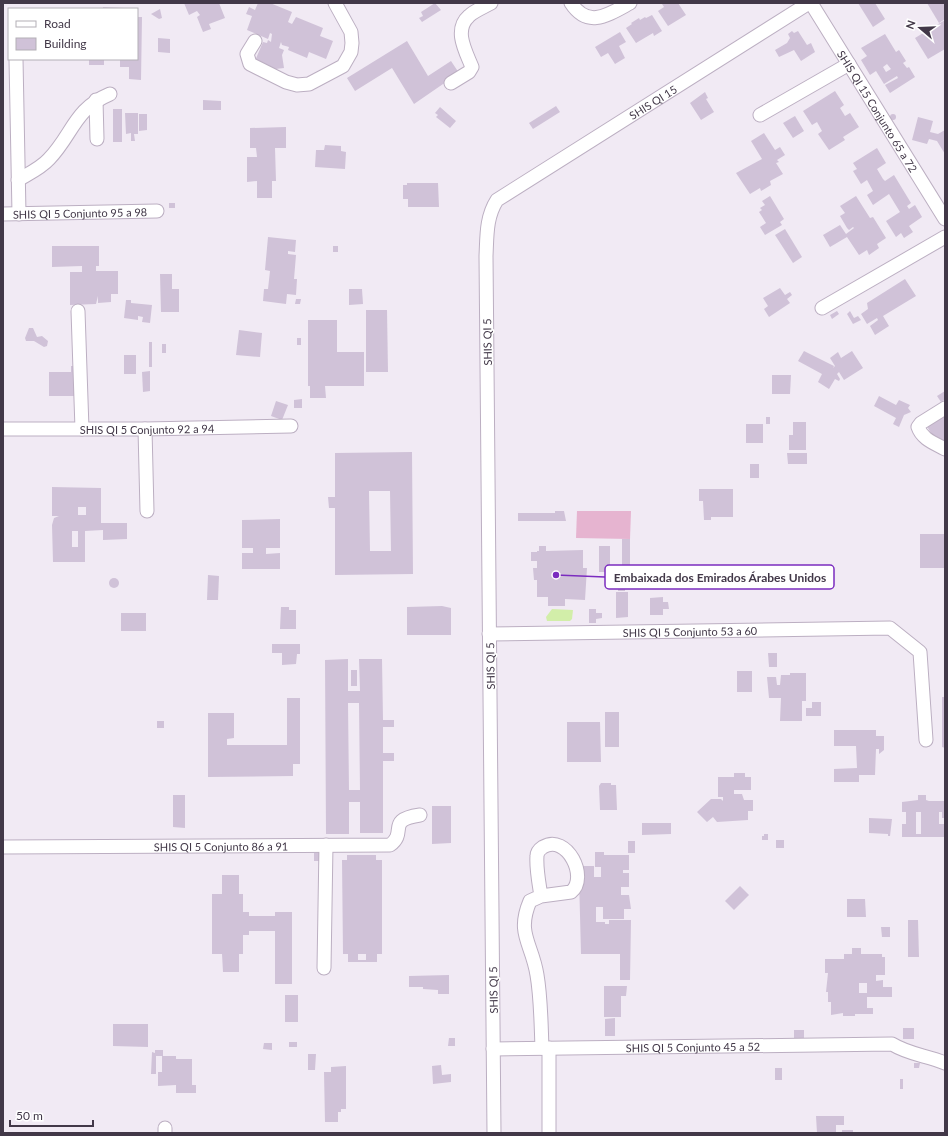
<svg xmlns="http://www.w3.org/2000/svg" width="948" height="1136" viewBox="0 0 948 1136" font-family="Lato,sans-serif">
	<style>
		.green { fill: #e6b4d0 }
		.water { fill: #d2eea9 }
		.building { fill: #d0c2d8; fill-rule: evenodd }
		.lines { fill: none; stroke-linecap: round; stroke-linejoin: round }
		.minor-casing { stroke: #bcafc2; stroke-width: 15 }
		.minor { stroke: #fff; stroke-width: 13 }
		.labels { text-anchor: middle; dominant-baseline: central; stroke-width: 3; stroke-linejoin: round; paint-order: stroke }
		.street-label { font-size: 11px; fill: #423848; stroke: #fff }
		.leader { fill: none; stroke: #7b2cbf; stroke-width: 1.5 }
		.callout-dot { fill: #7b2cbf; stroke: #fff; stroke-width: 1.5 }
		.callout { fill: #fff; stroke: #7b2cbf; stroke-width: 1.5 }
		.callout-label { font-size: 12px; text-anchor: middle; font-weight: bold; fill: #423848 }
	</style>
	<rect width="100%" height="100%" fill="#f1eaf4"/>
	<path class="green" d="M577 511H631L630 539 576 538Z"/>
	<path class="water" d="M552 609 573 610 572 619 570 621H547L546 617Z"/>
	<g class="building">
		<path d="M184 3H219L225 18 209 24 211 29 203 32 197 17 200 15 197 11 189 15Z"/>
		<path d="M258 3H270L292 12 288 22 292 24 296 17 323 28 320 36 333 41 326 59 309 52 307 58 288 50 289 47 282 45 281 42 279 48 284 50 282 55 284 68 276 69 275 72 254 63 263 42 267 43 268 40 271 42 272 34 270 33 268 39 247 30 252 16 246 14 249 7 255 10Z"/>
		<path d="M435 3 441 10 422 22 419 18 423 16 421 12Z"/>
		<path d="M664 3H678L686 15 668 26 658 11 664 7 662 4Z"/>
		<path d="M858 3H875L885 19 873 27Z"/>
		<path d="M927 3H945V19L939 23Z"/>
		<path d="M103 7 124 8V9H103Z"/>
		<path d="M160 9 162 18 159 19 151 14Z"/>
		<path d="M652 15 662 31 654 36 653 33 636 43 626 28 632 24 631 23 639 18 640 20 645 17 646 18Z"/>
		<path d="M137 17H142L141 80 129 79V67H120V59H137Z"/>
		<path d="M945 20V49L928 59 915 38Z"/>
		<path d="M792 31 794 33 798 31 807 45 811 43 815 52 801 61 794 50 779 57 775 50 787 43 790 38 788 34Z"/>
		<path d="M620 32 626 42 619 46 625 58 615 64 608 53 601 57 595 47Z"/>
		<path d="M885 34 896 52 899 50 906 61 903 63 907 68 909 67 915 77 890 93 885 85 898 78 897 76 884 84 876 71 870 75 861 60 867 56 861 48ZM887 64 891 69 886 72 883 67Z"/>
		<path d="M158 38 170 39V53L158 52Z"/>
		<path d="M407 41 428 76 451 61 459 73 414 104 392 68 355 91 347 78Z"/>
		<rect x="89" y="59" width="15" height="6"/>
		<path d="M835 91 844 105 840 108 845 116 850 113 859 127 843 137 845 140 829 150 818 134 822 131 817 122 812 125 803 111Z"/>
		<path d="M705 92 708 98 706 99 714 112 701 120 690 103Z"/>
		<path d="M203 100 221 101V110H203Z"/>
		<path d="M556 106 560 112 533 129 529 123Z"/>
		<path d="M440 107 456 121 450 128 436 117 438 115 435 113Z"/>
		<rect x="113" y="109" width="9" height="33"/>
		<path d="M125 113H138V134H134L135 141H131V133L126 134Z"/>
		<path d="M139 114H147V130L139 131Z"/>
		<circle cx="893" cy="117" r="3"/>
		<path d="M795 116 804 131 793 138 783 123Z"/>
		<path d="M918 117 933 121 930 132 938 134 945 130V154L937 141 929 139 927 144 912 140Z"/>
		<path d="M286 127V148H275L276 181H272V198H257V181L247 182V157H257L256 148H250V128Z"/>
		<path d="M764 133 775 150 780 147 785 155 777 160 779 162 776 163 783 174 770 181 771 185 761 191 760 188 750 194 736 173 762 159 751 141Z"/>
		<path d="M325 145 341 146V151L346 152 345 169 315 167 316 150H324Z"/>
		<path d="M877 148 886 163 877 169 883 179 885 181 894 175 911 203 907 206 909 209 915 205 922 217 909 226 913 232 904 238 901 233 896 237 886 221 900 212 889 194 873 205 867 195 873 191 867 180 861 184 853 171 857 169 853 163Z"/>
		<path d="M407 183H438L439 207H408V199H403V185H407Z"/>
		<path d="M770 196 784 219 780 222 782 225 765 235 760 227 766 223 759 212 762 210 760 208 765 205 762 201Z"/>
		<path d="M856 196 870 218 873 217 886 238 877 244 879 248 869 255 867 250 859 255 847 237 830 247 823 235 840 225 846 234 854 228 853 227 849 230 847 228 840 216 845 213 840 206Z"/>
		<rect x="169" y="203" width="6" height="5"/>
		<path d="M785 229 802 257 793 263 775 235Z"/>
		<path d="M268 237 296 240 295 252 288 251V254L296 255 294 279H297L296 295 287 294 286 304 263 301 264 289H268L270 271 265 270Z"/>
		<path d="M52 246H99V266H96V271H118V294H111V302L98 303V296L96 304 70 305V272H82V266L52 267Z"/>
		<rect x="333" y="246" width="5" height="6"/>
		<path d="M160 274H172V289H179V312H161Z"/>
		<path d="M905 279 916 296 883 316 889 326 875 335 870 326 878 320 877 318 867 324 861 314 868 309 867 303Z"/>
		<path d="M780 288 785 295 790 292 792 295 787 299 790 303 769 317 764 309 768 306 763 298Z"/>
		<path d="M349 289H362L363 304 349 305Z"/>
		<path d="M296 299H301L300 304H295Z"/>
		<path d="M126 300H131V303L152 305 150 323 142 322 143 317 138 316V320L124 318Z"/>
		<path d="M366 310H387L388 372H366Z"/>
		<path d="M837 311 839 314 832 319 830 315Z"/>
		<path d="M850 311 854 318 858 316 861 320 853 324 847 314Z"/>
		<path d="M308 320H337V352H364V386H325L326 398H310V386H308Z"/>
		<path d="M29 328H33L37 337 42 336 48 341 47 346 44 347 34 341H26L25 338Z"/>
		<path d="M239 330 262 333 260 357 236 355Z"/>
		<rect x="297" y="338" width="4" height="7"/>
		<rect x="149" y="342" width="3" height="25"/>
		<rect x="162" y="344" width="4" height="9"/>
		<path d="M804 351 834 366 833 368 835 366 830 358 838 352 841 358 852 351 863 368 844 380 839 372 837 374 840 379 839 381 835 379 829 389 818 382 822 374 798 361Z"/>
		<rect x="124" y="355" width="12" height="19"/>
		<path d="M71 366H83V396H49V372H71Z"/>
		<path d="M150 371V391L143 392 142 372Z"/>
		<path d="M772 375H791L790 394H772Z"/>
		<path d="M945 391V399L941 402 937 396Z"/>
		<path d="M879 396 896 405 899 400 910 405 908 408 911 412 904 415 899 427 893 424 896 418 874 406Z"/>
		<path d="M302 399V408H294V400Z"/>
		<path d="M276 401 288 405 282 420 271 416Z"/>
		<path d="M945 414V446L936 441 926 425Z"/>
		<rect x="766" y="417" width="4" height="7"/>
		<path d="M793 422H806V450H789V435H793Z"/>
		<rect x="746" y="424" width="17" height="19"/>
		<path d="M412 452 413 574 335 575V508H329L328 497H335V453ZM369 491H390L391 551H370Z"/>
		<path d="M787 453H807V464H788Z"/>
		<rect x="750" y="464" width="9" height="14"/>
		<path d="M52 487 101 488V523H127V539L103 540V530L85 531V562H53L52 525 54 518 59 516H52ZM78 507H86V515H78ZM72 531H78V547H72Z"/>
		<path d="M699 489H733V517H711V520H704L703 501H699Z"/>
		<path d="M555 511H564L566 521H518V513H555Z"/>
		<path d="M280 519V548H266V554L280 553V569H242V553H253V548H242V520Z"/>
		<rect x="920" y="534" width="25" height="34"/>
		<rect x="622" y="539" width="8" height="35"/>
		<path d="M539 546H546V551L583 550V568H587L585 600 565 599V606H548V597H537V580H534L533 568H537V561H531V552H537V551H539Z"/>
		<rect x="599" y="546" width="11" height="26"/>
		<path d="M208 575 219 576 218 600H207Z"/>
		<circle cx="114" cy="583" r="5"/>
		<rect x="618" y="584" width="7" height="7"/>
		<path d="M616 592H628V617L616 618Z"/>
		<path d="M663 597V602H668L669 609H663V615H650V598Z"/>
		<path d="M442 606 451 608V635H407V607Z"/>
		<path d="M281 607H289V610H296V629H280Z"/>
		<path d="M589 609H596V613H602V618L596 619V623H589Z"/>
		<rect x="121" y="613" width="25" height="18"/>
		<path d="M272 644H300V654H297L296 664 282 665V653H272Z"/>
		<path d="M768 653H777V667H769Z"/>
		<path d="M348 659V691H360L359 659H382L383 720H394V727H383V753H394V761H383V833H360V802H349V834H326L325 660ZM348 703H359L360 790H349Z"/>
		<rect x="351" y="670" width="6" height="16"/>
		<rect x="737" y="671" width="15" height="21"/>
		<path d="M790 673H806V701H802V721H780L781 698H769L767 677H776L777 685H780L781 675H790Z"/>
		<path d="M942 697H945V748L942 747Z"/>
		<path d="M287 698H300V764H293V776L208 777V713H234V738L227 739V745H287Z"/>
		<path d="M812 702H821V716H806V708H812Z"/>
		<rect x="605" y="712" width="14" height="35"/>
		<rect x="157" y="721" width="7" height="7"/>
		<path d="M567 722H600L601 762H567Z"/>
		<path d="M834 730H876V736H884V750L879 754V749H876L875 775H859V782H834V769L857 768 856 746H834Z"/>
		<path d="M734 773H745V777H751V790H734V794H742L744 800H753V811H748V820L717 822 713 817 707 822 697 812 711 799H721L723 801V797H718V777H734Z"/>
		<path d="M601 783H611V785H616L617 810H600L599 786Z"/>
		<path d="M173 795H185V828L173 827Z"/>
		<path d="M918 795H926V800L929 801H945V818H942V812H939V824H944V837H902V824H906V812H902V802L918 800ZM916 812H921V834H916Z"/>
		<path d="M432 806H451V843L432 844Z"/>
		<path d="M869 818 892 819 890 836H888V834L869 833Z"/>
		<path d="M642 823H671V834L642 835Z"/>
		<path d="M764 834H768V840H762V836H764Z"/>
		<rect x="776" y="840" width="8" height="8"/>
		<rect x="628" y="841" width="7" height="12"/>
		<path d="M595 852H604V855H629V870H623V873H629V887H621V895H629L631 909H624V919H603V907H596V922H605V924H609V920H631L630 980H620V954H581L579 877 581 866H594V877H601V867H595Z"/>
		<rect x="314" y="853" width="6" height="8"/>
		<path d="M347 855H376V860H382V954H377V962H348V954H343L342 860H347ZM358 954H366V960H358Z"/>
		<path d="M222 875H239V894H243V912H249V916H275V912H292V984H275V931H249V935H243V954H239V972H223L222 954H212V894H222Z"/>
		<path d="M740 886 749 895 734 910 725 901Z"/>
		<path d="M847 899H865L866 917H847Z"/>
		<path d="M908 920H918L919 957H908Z"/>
		<path d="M881 927H890V937H882Z"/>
		<path d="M852 948H861V954H882V957H885V975H876V981L883 980V987H892V997H867V1008H873V1014H855V1016H843V1013L831 1015V1002H828V992H826L828 973H825V959H844V954H852ZM859 983H867V993H859Z"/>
		<path d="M449 975V994H438V990L423 989V987H409V976Z"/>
		<path d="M604 986H627L626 996H621V1017H604Z"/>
		<rect x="285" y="995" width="13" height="27"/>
		<path d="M615 1018V1036H605V1019Z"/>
		<path d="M113 1024H148V1047L113 1046Z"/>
		<rect x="903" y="1028" width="11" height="11"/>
		<rect x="794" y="1030" width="10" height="8"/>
		<path d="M449 1038H455V1046H448Z"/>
		<rect x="289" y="1042" width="8" height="5"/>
		<path d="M264 1043H272V1050L263 1049Z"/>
		<path d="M155 1050H163V1056H156V1074H151L152 1052 155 1053Z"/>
		<path d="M308 1054H316L315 1070H308Z"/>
		<path d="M162 1056H176V1059H192V1085H196V1093H176V1085L158 1086V1072H162Z"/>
		<path d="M914 1063H920L919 1068H914Z"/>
		<path d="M441 1065 442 1075 451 1074V1082L433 1084 432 1066Z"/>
		<path d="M346 1066V1109H341V1112H338V1122H325L324 1072H331V1067Z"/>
		<rect x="775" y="1068" width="7" height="12"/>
		<rect x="900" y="1079" width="3" height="10"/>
		<path d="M816 1116H844V1125H836V1133H817Z"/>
		<rect x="842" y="1130" width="11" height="3"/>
	</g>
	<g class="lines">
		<defs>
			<g id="minor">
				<path d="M571 3C588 29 608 15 630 3"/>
				<path id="s1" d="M811 3 945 219"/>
				<path d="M255 41 247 54 250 64 286 82 297 85 309 84 343 66 351 52 352 43 351 32 335 3"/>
				<path d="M16 59 19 214"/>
				<path d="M451 83 469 72 472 67C466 52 453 30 469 16 474 11 484 7 491 3"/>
				<path d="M96 100 97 139"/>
				<path d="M760 115 849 64"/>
				<path d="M18 180C28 174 41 168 49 159 73 134 74 109 110 94"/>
				<path id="s2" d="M3 214 157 211"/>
				<path d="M822 308 945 237"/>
				<path d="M78 311 82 429"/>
				<path d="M945 408 921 423 918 427C922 439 934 443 945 449"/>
				<path id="s3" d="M3 429H145L291 426"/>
				<path d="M145 429 147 511"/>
				<path id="s4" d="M489 634 890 628 920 652 926 740"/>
				<path id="s5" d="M3 847 390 845C408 832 385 820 420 815"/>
				<path d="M541 896C539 883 536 869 537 856 537 852 540 849 543 847 567 833 589 878 571 892L541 896 530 901C516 934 532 943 537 975 541 998 541 1024 542 1048"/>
				<path d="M324 968 326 845"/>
				<path d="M549 1048V1133"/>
				<path id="s6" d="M493 1049 892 1044C910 1055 926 1055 945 1063"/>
				<path d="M165 1133V1128"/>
				<path id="s7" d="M494 1133 486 256C487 236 486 217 497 200L809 3"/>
			</g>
		</defs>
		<use href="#minor" class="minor-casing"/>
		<use href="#minor" class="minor"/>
	</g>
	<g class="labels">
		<g class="street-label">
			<text stroke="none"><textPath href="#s7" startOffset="1119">SHIS QI 15</textPath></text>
			<text stroke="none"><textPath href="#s1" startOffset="127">SHIS QI 15 Conjunto 65 a 72</textPath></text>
			<text stroke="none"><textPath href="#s2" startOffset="77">SHIS QI 5 Conjunto 95 a 98</textPath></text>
			<text transform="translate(487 342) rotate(-91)">SHIS QI 5</text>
			<text stroke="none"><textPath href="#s3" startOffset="144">SHIS QI 5 Conjunto 92 a 94</textPath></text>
			<text stroke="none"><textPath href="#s4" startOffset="201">SHIS QI 5 Conjunto 53 a 60</textPath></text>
			<text transform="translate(490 666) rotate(-91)">SHIS QI 5</text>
			<text stroke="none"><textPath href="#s5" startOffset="218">SHIS QI 5 Conjunto 86 a 91</textPath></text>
			<text transform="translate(493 990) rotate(-91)">SHIS QI 5</text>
			<text stroke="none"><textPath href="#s6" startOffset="200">SHIS QI 5 Conjunto 45 a 52</textPath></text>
		</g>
	</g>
	<path class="leader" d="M556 575L605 577"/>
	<circle class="callout-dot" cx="556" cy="575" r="4"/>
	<rect class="callout" x="605" y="565" width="229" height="24" rx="4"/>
	<g class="callout-label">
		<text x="720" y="582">Embaixada dos Emirados Árabes Unidos</text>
	</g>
	<rect width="948" height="1136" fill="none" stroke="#423848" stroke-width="8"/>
	<rect x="8" y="8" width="130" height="52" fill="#ffffff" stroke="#b3afb6"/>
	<rect x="16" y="21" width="20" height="6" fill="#ffffff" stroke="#b3afb6"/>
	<text x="44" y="28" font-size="12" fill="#423848">Road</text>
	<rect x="16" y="38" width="20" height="12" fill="#d0c2d8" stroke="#b3afb6"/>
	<text x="44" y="48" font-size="12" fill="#423848">Building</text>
	<g transform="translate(920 28) rotate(289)" stroke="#ffffff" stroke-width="3" paint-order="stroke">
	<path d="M0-3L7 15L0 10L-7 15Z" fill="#423848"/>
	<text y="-6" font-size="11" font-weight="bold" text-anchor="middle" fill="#423848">N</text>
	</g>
	<path d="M10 1120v6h83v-6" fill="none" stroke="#423848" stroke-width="2"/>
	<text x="16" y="1120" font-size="12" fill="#423848" stroke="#ffffff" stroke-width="3" paint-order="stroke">50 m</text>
</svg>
